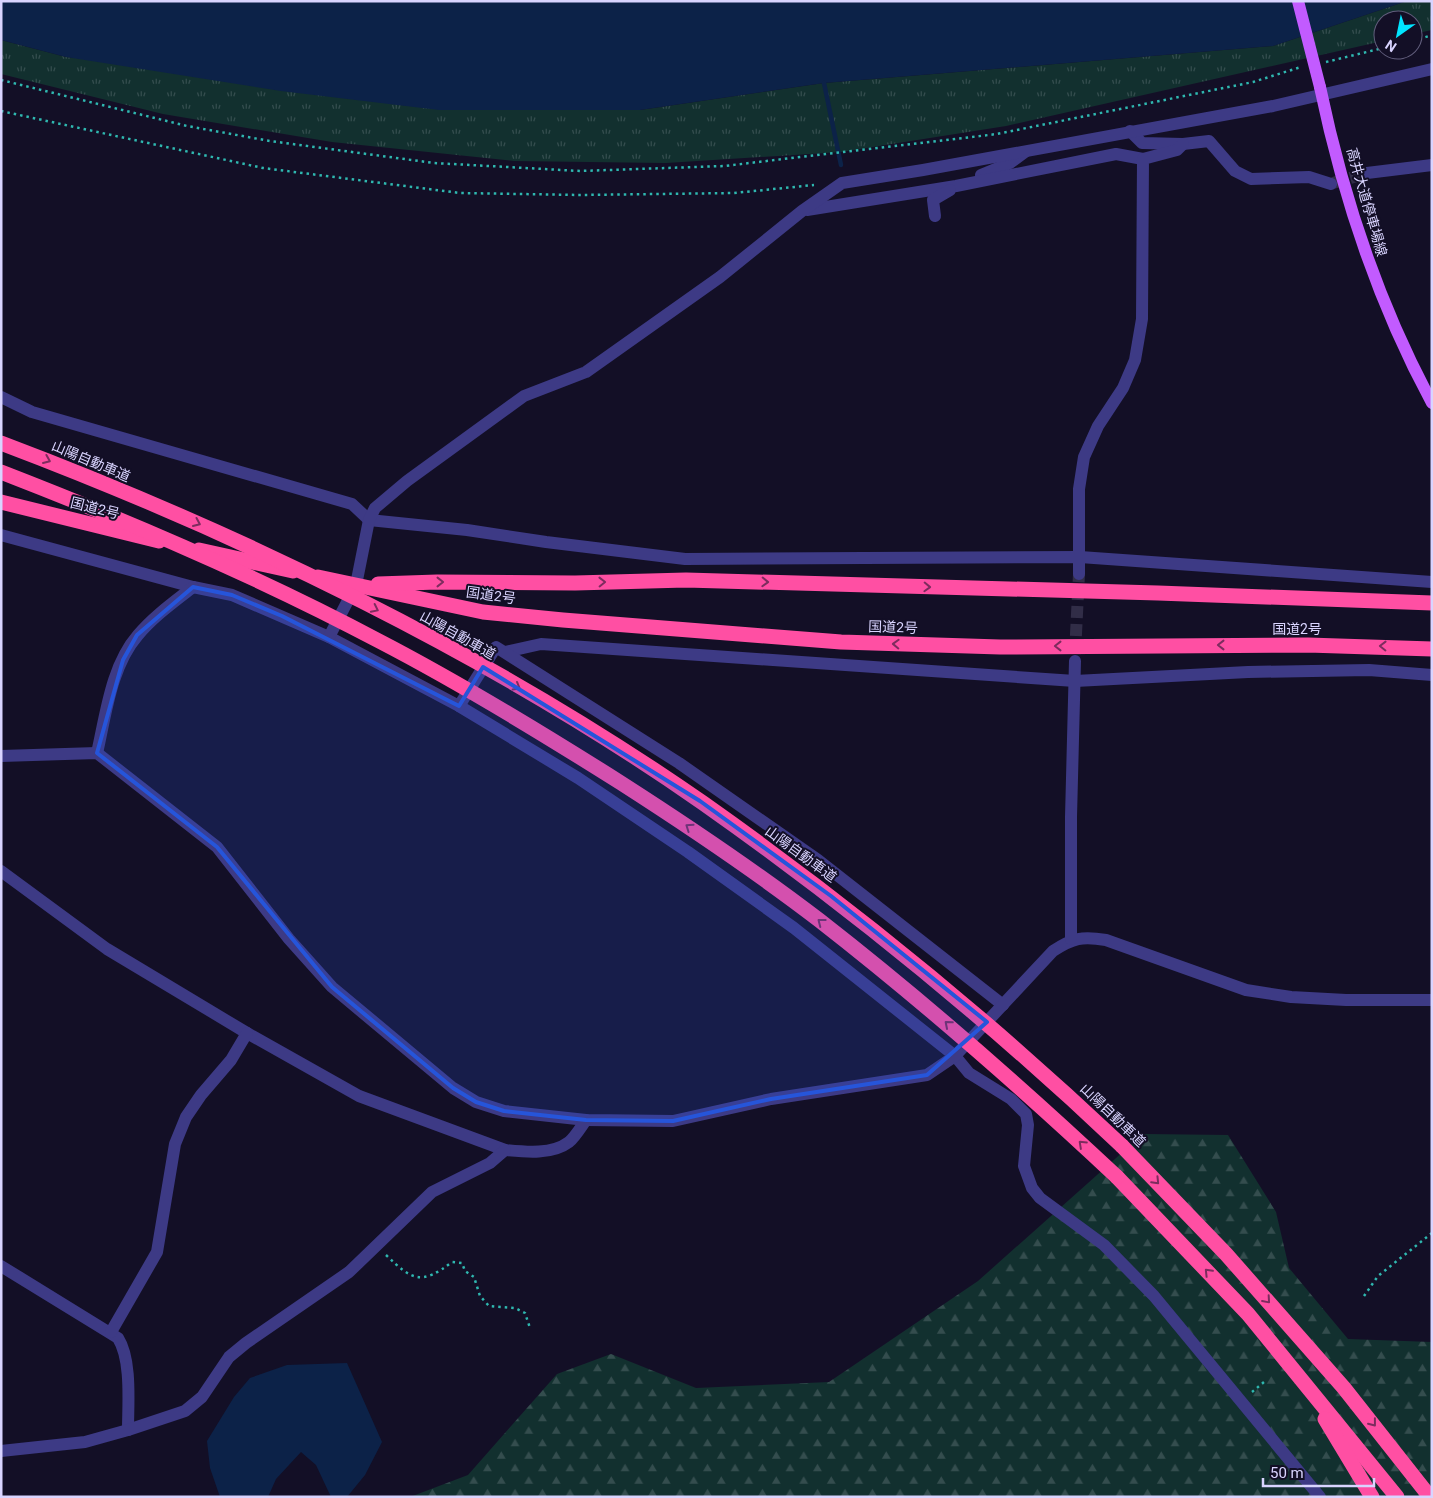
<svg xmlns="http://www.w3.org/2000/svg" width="1433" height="1498" viewBox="0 0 1433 1498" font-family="Roboto,'Noto Sans JP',sans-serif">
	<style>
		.grass { fill: url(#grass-tufts) }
		.forest { fill: url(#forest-firs) }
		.water { fill: #0c2248 }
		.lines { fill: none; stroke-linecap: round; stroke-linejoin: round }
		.stream { stroke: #0c2248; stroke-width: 4.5 }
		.minor-tunnel { stroke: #312d47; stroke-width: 12; stroke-dasharray: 12 6; stroke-linecap: butt }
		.path { stroke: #2fb8b0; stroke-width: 2.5; stroke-dasharray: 2.5 4; stroke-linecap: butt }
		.minor { stroke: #3d3a85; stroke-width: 12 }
		.major { stroke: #c25bff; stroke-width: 12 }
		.highway { stroke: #ff4fa3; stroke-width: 15 }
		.major-bridge { stroke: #c25bff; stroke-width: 12 }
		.highway-bridge { stroke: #ff4fa3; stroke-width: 15 }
		.oneway { stroke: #7d2c5e }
		.marked { fill: #2655da; fill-opacity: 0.2; stroke: #2655da; stroke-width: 4; stroke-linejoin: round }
		.labels { text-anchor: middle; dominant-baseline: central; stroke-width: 4; stroke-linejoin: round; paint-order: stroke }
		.street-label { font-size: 14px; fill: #d9d4ff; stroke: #130f26 }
	</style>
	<defs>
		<pattern id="grass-tufts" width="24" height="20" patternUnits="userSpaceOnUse" patternTransform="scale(1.25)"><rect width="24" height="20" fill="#12302f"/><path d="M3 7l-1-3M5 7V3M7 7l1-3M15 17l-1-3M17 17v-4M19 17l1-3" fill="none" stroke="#344d4e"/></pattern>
		<pattern id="forest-firs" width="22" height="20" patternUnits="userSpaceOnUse" patternTransform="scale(1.25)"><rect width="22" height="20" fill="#12302f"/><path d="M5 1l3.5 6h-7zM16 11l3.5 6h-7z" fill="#344d4e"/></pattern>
	</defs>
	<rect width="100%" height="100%" fill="#130f26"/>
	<path class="grass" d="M1407 1H1432V30L1413 34V20H1383V41L1006 126 841 152 666 163 514 161 332 142 163 114 1 74V40L66 57 640 110 824 83 1273 46Z"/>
	<path class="forest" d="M1143 1134 1228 1135 1276 1212 1289 1268 1348 1339 1432 1342V1497H410L468 1475 557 1374 611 1354 696 1388 829 1382 978 1281Z"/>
	<g class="water">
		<path d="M1 1H1407L1273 46 824 83 640 110H439L281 91 66 57 1 40Z"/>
		<path d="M347 1363 382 1442 365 1475 347 1497H331L316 1465 301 1452 276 1479 268 1497H220L210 1468 207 1441 234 1397 250 1378 287 1365Z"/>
	</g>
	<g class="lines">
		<path class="stream" d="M824 83 841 165"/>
		<g class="minor-tunnel">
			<path d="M1333 183 1367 173"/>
			<path d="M1075 654 1079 574"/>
		</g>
		<g class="path">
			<path d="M1413 41 1432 35"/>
			<path d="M1326 62 1383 48"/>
			<path d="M1 80 187 126 270 141 434 163 580 171 724 166 997 134 1253 82 1301 67"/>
			<path d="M1 111 263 168 460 193 580 195 734 193 814 185"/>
			<path d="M386 1255C412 1280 421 1286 452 1262L462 1263 465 1271 474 1277 480 1296 489 1306 515 1308 525 1313 530 1328"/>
			<path d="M1364 1296 1378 1276 1432 1233"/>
			<path d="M1252 1392 1264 1382"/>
		</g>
		<g class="minor">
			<path d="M1130 131 1142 143 1183 144 1209 141 1235 171 1251 179 1309 177 1331 184"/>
			<path d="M1367 173 1432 165"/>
			<path d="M981 175 1010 163 1025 152"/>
			<path d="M807 210 956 186 1116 154 1143 159"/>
			<path d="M935 216 933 200 950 190"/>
			<path d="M1 397 32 412 352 504 369 520 467 530 546 542 685 559 1080 557 1432 582"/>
			<path d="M1 535 193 587 232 595 329 637 459 706 578 778 688 852 794 928 955 1056 969 1073 1011 1099 1026 1114 1028 1125 1024 1166 1032 1188 1040 1198 1104 1245 1154 1296 1320 1497"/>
			<path d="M1079 574V489L1084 457 1098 426 1123 388 1135 360 1142 319 1143 159 1177 150 1183 144"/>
			<path d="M329 637 356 585 369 520 375 508 407 481 524 396 586 372 720 277 802 211 842 183 923 170 1273 106 1432 69"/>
			<path d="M505 652 541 644 1075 681 1248 672 1369 670 1432 675"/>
			<path d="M459 706 496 647 679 763 818 860 1003 1005"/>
			<path d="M97 753C106 714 111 666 138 635 154 616 174 602 193 587"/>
			<path d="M1 756 97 753 217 847 289 939 332 987 453 1088 476 1102 504 1111 586 1120 673 1121 771 1099 927 1075 955 1056 1053 951C1073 938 1082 936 1106 940L1246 990 1291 997 1346 1000H1432"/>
			<path d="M1 871 107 949 247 1033 359 1096 505 1150C525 1152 552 1155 569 1142 575 1137 581 1127 586 1120"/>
			<path d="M1071 939V817L1075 661"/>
			<path d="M1 1266 118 1338C132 1360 128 1404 128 1430"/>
			<path d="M111 1332 157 1252 175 1144 186 1117 201 1095 231 1060 247 1033"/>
			<path d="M1 1451 85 1442 128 1430 185 1411 202 1397 229 1357 246 1343 349 1272 432 1192 490 1163 505 1150"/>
		</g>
		<path class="major" d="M1320 87C1343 197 1378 303 1432 403"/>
		<g class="highway">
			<path d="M1 502 159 541"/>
			<path d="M199 550 293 571"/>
			<path d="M318 577 483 612 563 620 841 642 1000 647 1308 645 1432 649"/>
			<path d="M378 584 437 582 575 583 686 580 1158 593 1432 603"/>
			<path d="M1122 1146 1226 1254 1344 1388 1430 1497"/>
			<path d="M1117 1177 1248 1314 1397 1497"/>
			<path d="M1325 1419 1372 1497"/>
		</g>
		<path class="major-bridge" d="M1298 1 1320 87"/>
		<g class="highway-bridge">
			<path d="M1 443C242 534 491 655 703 803 852 908 990 1021 1122 1146"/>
			<path d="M1 472C130 522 257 576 379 641 462 684 542 733 621 783 688 826 755 871 819 920 923 1001 1021 1087 1117 1177"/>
		</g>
	</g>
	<defs><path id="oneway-chevron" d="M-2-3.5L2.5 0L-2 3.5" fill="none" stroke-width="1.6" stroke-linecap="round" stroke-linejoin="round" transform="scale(1.25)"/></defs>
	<g class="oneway">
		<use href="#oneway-chevron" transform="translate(47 460) rotate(23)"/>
		<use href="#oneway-chevron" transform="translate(197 523) rotate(24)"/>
		<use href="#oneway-chevron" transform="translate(440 582)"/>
		<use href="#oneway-chevron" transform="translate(602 582) rotate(-1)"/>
		<use href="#oneway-chevron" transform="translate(765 582) rotate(2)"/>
		<use href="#oneway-chevron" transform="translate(927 587) rotate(2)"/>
		<use href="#oneway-chevron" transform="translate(375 609) rotate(26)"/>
		<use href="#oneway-chevron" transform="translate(896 644) rotate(-178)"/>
		<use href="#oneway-chevron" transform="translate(1221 645) rotate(180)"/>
		<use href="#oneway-chevron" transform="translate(1058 646) rotate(180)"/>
		<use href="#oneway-chevron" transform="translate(1383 646) rotate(-179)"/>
		<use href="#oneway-chevron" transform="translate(517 687) rotate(30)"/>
		<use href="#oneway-chevron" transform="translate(689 827) rotate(-145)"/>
		<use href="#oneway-chevron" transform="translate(821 922) rotate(-142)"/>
		<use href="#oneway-chevron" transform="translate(948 1024) rotate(-139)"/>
		<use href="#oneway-chevron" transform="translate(1082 1144) rotate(-137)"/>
		<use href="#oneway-chevron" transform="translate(1156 1181) rotate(46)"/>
		<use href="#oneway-chevron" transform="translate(1208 1272) rotate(-134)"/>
		<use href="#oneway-chevron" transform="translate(1267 1300) rotate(49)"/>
		<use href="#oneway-chevron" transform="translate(1373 1423) rotate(52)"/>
	</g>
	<path class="marked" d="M193 587 232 595 282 616 459 706 483 667 700 801 831 896 987 1022 927 1075 771 1099 673 1121 586 1120 504 1111 476 1102 453 1088 332 987 217 847 97 753 123 660 137 635Z"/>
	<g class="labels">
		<g class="street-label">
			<text transform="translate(1367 202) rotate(74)">高井大道停車場線</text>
			<text transform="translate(91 461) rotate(23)">山陽自動車道</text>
			<text transform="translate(95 508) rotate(14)">国道2号</text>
			<text transform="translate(491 595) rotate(8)">国道2号</text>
			<text transform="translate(893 627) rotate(2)">国道2号</text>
			<text x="1297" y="629">国道2号</text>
			<text transform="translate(458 635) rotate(29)">山陽自動車道</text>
			<text transform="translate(801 854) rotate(36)">山陽自動車道</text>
			<text transform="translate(1113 1115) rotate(44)">山陽自動車道</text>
		</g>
	</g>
	<rect width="1433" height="1498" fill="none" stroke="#d9d4ff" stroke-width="5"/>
	<g transform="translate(1398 35) rotate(213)"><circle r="24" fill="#130f26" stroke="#625e7d"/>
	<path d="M0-4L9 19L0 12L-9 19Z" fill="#00e5ff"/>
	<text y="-8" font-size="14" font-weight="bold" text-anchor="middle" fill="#d9d4ff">N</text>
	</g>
	<path d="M1263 1478v8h111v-8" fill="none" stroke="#d9d4ff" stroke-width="2.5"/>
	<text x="1270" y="1478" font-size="15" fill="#d9d4ff" stroke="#130f26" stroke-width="4" paint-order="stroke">50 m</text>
</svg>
